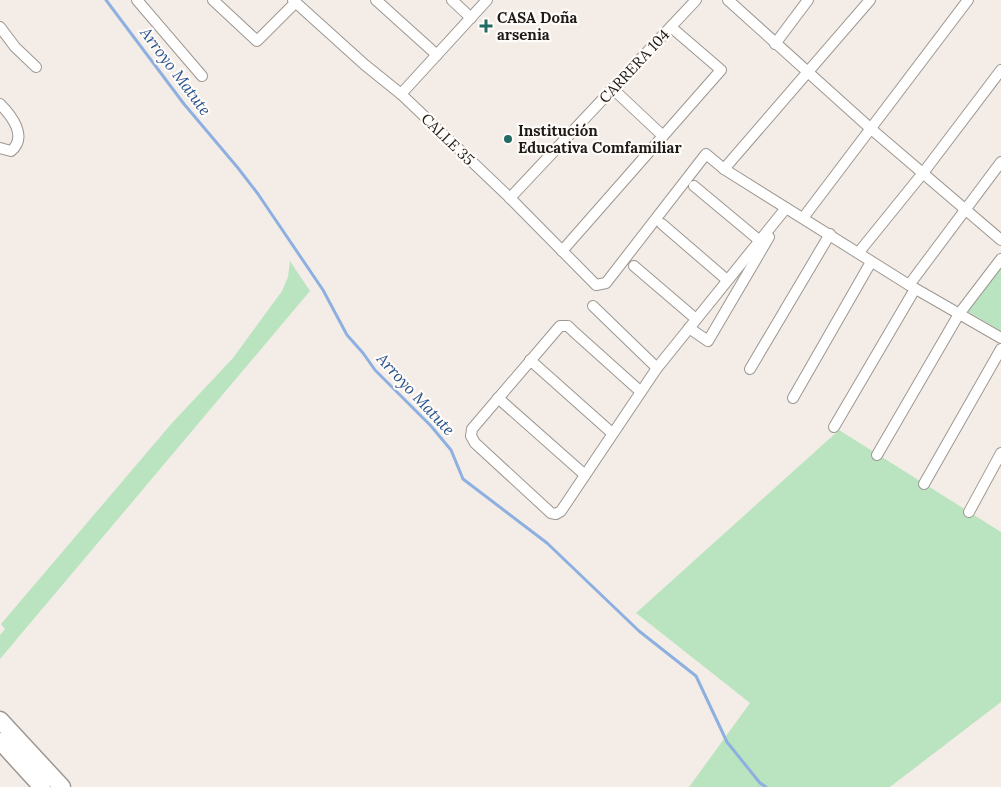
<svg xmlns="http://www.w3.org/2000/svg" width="1001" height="787" viewBox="0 0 1001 787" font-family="Lora,serif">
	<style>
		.green { fill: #bae4bf }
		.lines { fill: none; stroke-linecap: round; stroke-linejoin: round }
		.stream { stroke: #8db0e1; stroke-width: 3 }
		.minor-casing { stroke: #9d9791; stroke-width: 12 }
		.trunk-casing { stroke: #9d9791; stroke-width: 19 }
		.minor { stroke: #fff; stroke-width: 10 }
		.trunk { stroke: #fff; stroke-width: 16 }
		.poi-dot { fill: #226b64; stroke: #fffbf8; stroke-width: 2 }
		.labels { text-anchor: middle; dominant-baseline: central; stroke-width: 4.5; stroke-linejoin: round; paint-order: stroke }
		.poi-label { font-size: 15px; font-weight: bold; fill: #1d1b18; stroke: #fffbf8; text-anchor: start }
		.street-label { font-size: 15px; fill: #1d1b18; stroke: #fffbf8 }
		.water-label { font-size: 16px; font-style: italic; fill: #24518d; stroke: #fffbf8 }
	</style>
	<rect width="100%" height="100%" fill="#f4ede7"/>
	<g class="green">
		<path d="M290 261 310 291 0 659V635L5 629 1 624 172 423 233 358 282 291 288 277Z"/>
		<path d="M1001 265V331L967 311Z"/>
		<path d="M839 430 1001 532V702L890 787H689L750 703 636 613Z"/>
	</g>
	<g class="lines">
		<path class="stream" d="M106 0 184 104 238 168 258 194 323 290 347 335 363 353 375 370 431 426 451 450 463 479 547 543 639 631 696 676 727 742 760 783 766 787"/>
		<defs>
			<g id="minor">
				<path d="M137 0 202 76"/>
				<path d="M213 0 257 41 296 2"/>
				<path d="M293 0 365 65 401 94 510 198 596 285 606 283 706 154 724 169 909 285 1001 338"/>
				<path d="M376 0 437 55"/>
				<path d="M452 0 471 18"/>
				<path d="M728 0 870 128 1001 240"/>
				<path d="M0 27 15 47 36 67"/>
				<path d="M775 44 808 0"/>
				<path d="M613 89 663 136"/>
				<path d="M401 94 487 0"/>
				<path d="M0 104C12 116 28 137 11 151L0 148"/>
				<path d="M724 169 870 0"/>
				<path d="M694 186 760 241"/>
				<path d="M510 198 696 0"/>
				<path d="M803 218 968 0"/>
				<path d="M662 224 727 280"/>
				<path d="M562 251 721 70 671 27"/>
				<path d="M859 252 923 173 1001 70"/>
				<path d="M634 266 696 319"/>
				<path d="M909 285 1001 162"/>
				<path d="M593 306 657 368"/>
				<path d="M689 328 708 341 769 237"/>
				<path d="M530 360 612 433"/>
				<path d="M750 369 830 234"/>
				<path d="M641 392 573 331 568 326H560L472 429 471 436 475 443 551 513 556 514 561 511 657 368 786 208"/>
				<path d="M498 398 585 475"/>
				<path d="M793 398 871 262"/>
				<path d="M834 427 915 289"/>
				<path d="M877 455 959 314 1001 259"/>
				<path d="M924 484 1001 349"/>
				<path d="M969 512 1001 453"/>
			</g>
			<g id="trunk">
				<path d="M0 720 62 787"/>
				<path d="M0 741 42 787"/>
			</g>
		</defs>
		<use href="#minor" class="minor-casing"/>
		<use href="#trunk" class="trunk-casing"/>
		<use href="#minor" class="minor"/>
		<use href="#trunk" class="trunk"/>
	</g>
	<g class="poi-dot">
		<path d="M483.5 18.5h5v5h5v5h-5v5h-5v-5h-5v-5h5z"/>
		<circle cx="508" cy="139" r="5"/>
	</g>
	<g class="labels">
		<g class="poi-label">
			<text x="497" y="17">CASA Doña<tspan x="497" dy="17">arsenia</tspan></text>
			<text x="518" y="130">Institución<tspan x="518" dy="17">Educativa Comfamiliar</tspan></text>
		</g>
		<g class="street-label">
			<text transform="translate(634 66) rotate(-47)">CARRERA 104</text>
			<text transform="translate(448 139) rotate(44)">CALLE 35</text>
		</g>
		<g class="water-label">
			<text transform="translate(176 71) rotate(53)">Arroyo Matute</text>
			<text transform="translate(416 394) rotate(47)">Arroyo Matute</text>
		</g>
	</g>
</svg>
